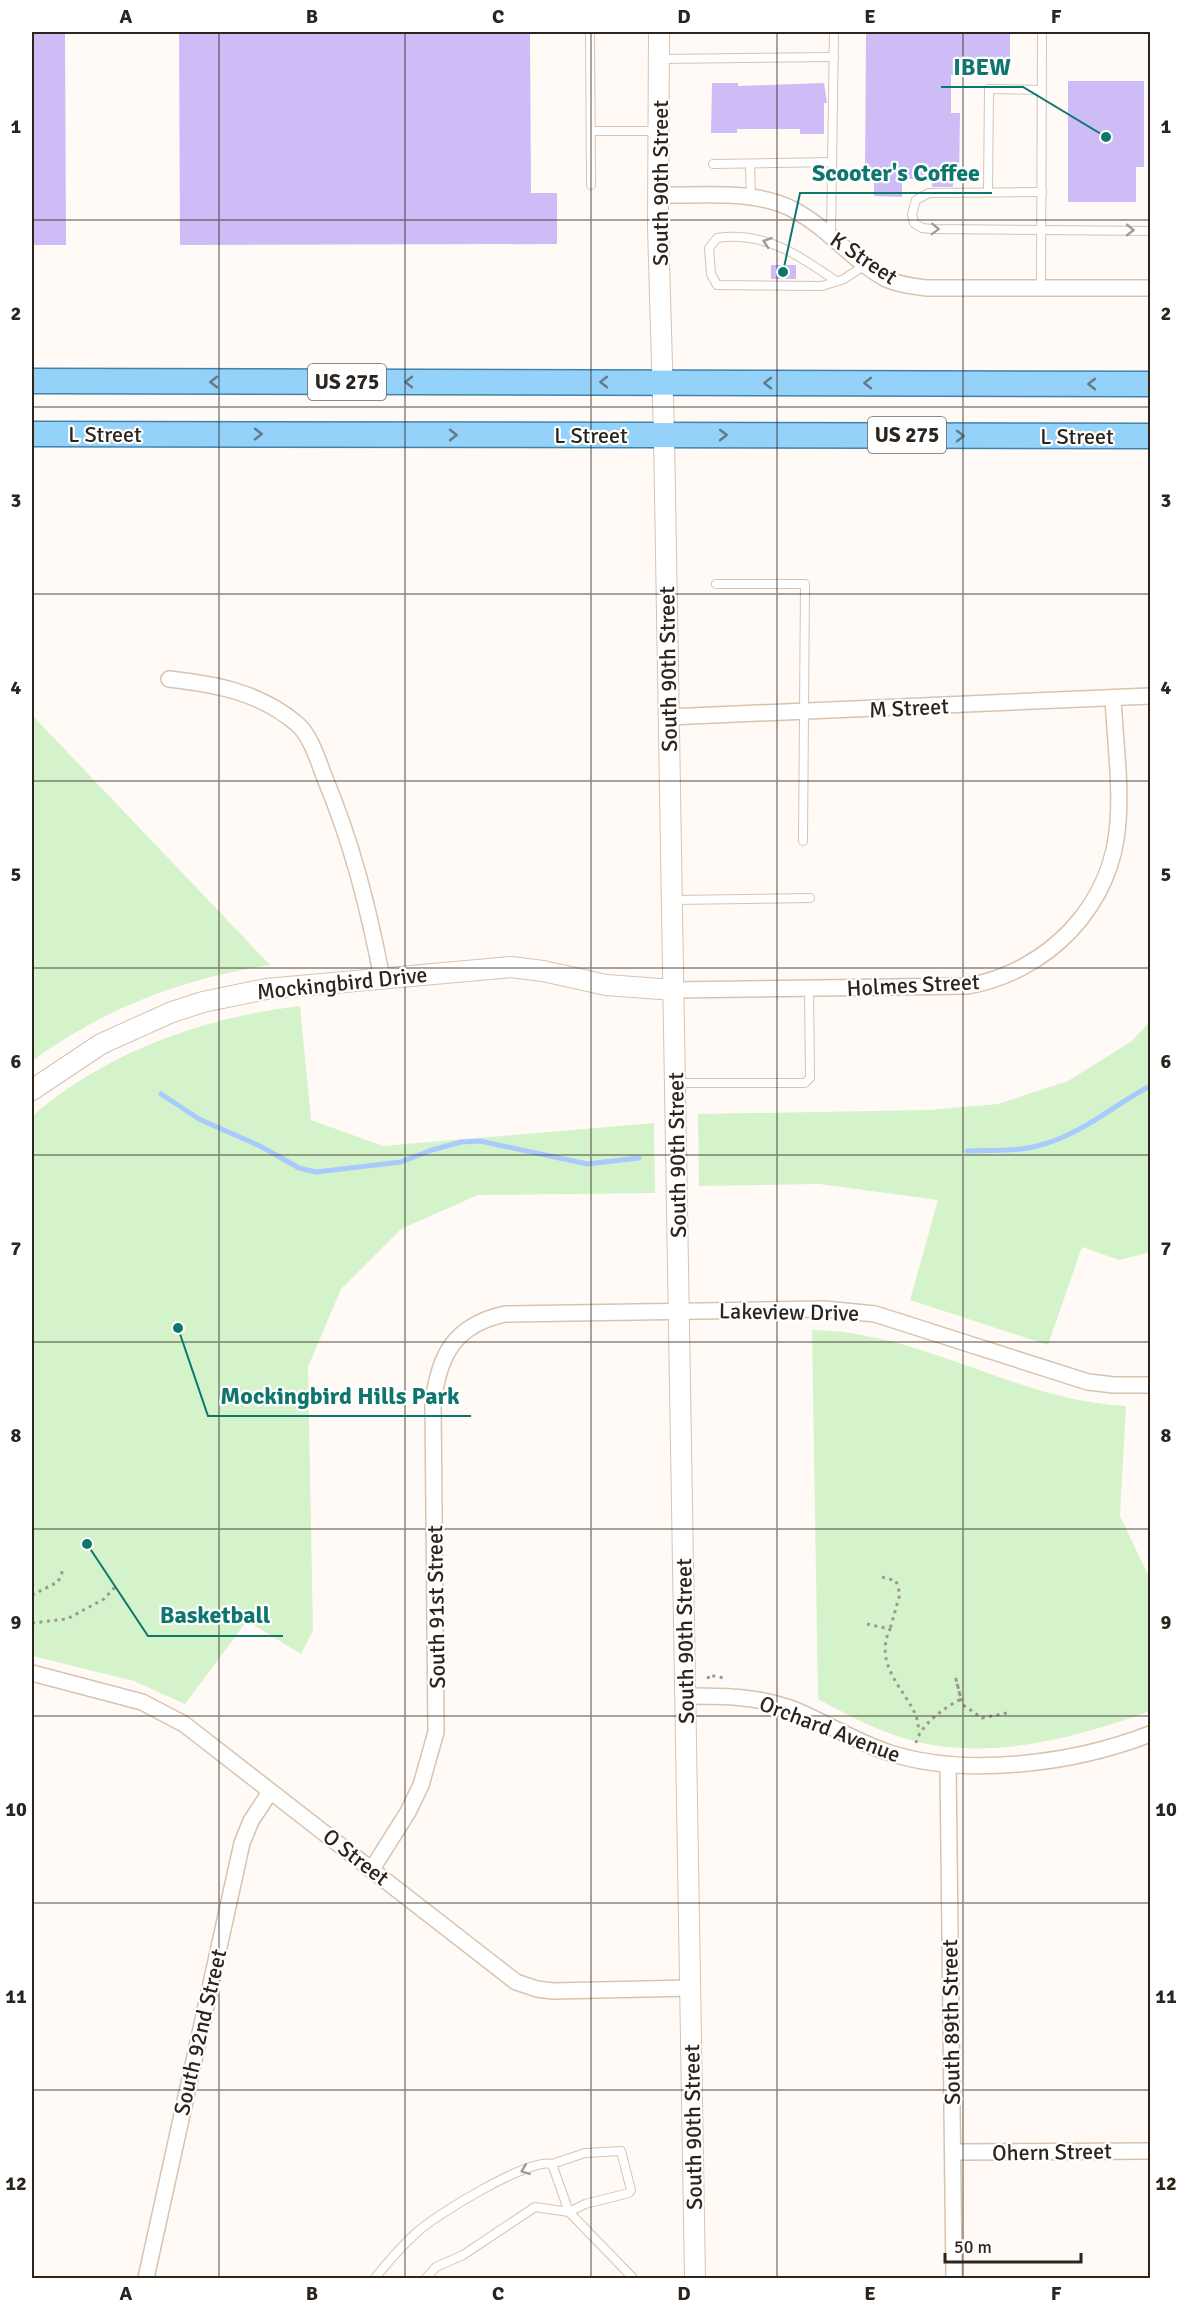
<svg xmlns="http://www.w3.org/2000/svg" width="1182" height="2310" viewBox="0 0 1182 2310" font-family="Signika,sans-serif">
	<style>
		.green { fill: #d5f3cb }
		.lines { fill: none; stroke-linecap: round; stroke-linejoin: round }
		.stream { stroke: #a8cafc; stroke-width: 5 }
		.building { fill: #cdbcf5 }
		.service-casing { stroke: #d9c3af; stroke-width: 10 }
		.minor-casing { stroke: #d9c3af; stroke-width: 18 }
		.tertiary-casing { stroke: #d9c3af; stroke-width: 22 }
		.primary-casing { stroke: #4282ab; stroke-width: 27 }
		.path { stroke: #9e9892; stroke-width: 3; stroke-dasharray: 3 4.5; stroke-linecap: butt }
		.service { stroke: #fff; stroke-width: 8 }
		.minor { stroke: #fff; stroke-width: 15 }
		.tertiary { stroke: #fff; stroke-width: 20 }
		.primary { stroke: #95d2fa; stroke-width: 24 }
		.oneway { stroke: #a09d99 }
		.oneway2 { stroke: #617c8c }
		.grid { fill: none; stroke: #2d251d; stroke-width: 1.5; stroke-opacity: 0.55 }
		.labels { text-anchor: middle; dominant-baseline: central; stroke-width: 4.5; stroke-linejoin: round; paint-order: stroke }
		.shield { fill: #fff; stroke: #6c6661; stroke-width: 1.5 }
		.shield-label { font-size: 21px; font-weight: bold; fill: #2d251d }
		.street-label { font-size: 22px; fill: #2d251d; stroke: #fff }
		.leader { fill: none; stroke: #0f766e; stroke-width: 2 }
		.callout-dot { fill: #0f766e; stroke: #fff; stroke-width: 2 }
		.callout-label { font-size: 24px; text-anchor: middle; font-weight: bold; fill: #0f766e; stroke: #fff; stroke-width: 4.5; stroke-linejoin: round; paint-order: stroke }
		.neatline { fill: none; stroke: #2d251d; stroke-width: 2 }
		.grid-label { font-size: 20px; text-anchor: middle; font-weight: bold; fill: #2d251d }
	</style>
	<rect width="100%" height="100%" fill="#fffaf6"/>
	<g class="green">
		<path d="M32 715 270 965C183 978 103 1009 32 1061Z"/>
		<path d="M300 1006 311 1120 383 1146 654 1123 655 1193 478 1195 401 1229 341 1289 308 1367 313 1631 301 1654 247 1621 185 1704 134 1681 32 1656V1116C109 1051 201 1018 300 1006Z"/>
		<path d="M1150 1021V1252L1119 1260 1082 1247 1048 1345 910 1300 938 1200 819 1184 699 1186 698 1114 929 1110 998 1104 1068 1081 1132 1041Z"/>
		<path d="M812 1330C922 1331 1017 1401 1126 1406L1120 1516 1150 1579V1711C1079 1737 995 1760 918 1742 882 1734 850 1716 818 1699Z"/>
	</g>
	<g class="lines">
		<g class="stream">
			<path d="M161 1094 199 1119 260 1146 299 1168 316 1172 401 1162 432 1150 461 1142 480 1141 587 1164 639 1158"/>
			<path d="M967 1151C991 1150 1017 1152 1041 1145 1082 1134 1114 1105 1150 1086"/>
		</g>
	</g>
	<g class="building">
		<path d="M32 32H65L66 245H32Z"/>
		<path d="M179 32H530L531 193H557V244L180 245Z"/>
		<path d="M866 32H1010V75H951V113H960L959 179H953V187H932V179H902V197L874 196V180H865Z"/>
		<path d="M1068 81H1144V167H1136V202H1068Z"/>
		<path d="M712 83H738V86L824 83 827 103H824V134H800V129H737V133H711Z"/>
		<rect x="771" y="265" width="25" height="14"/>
	</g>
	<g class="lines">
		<defs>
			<g id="service">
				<path d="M590 32 591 185"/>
				<path d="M661 59 834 57"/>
				<path d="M591 131H659"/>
				<path d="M713 164 832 162"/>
				<path d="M750 164 751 198"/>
				<path d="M988 192 989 89 1042 90"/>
				<path d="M1042 192 929 193 916 200 912 214 914 223 922 228 932 229 1150 231"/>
				<path d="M831 235 834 32"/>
				<path d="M836 281C799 255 764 231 717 238L709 248 711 274 717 285 822 286 844 279 865 265"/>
				<path d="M1041 288 1042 32"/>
				<path d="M716 584H805L803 841"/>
				<path d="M674 900 810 898"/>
				<path d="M676 1083H805L810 1078 809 990"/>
				<path d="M375 2278C387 2263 401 2247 415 2234 435 2215 528 2158 552 2164L569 2212 585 2204 629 2193 631 2190 621 2151 585 2153 552 2164"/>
				<path d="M426 2278 436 2267 463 2255 535 2207 569 2212 633 2278"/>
			</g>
			<g id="minor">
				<path d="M658 195C701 196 756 189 794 210 828 228 853 261 886 279 899 285 912 286 926 288H1150"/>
				<path d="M169 679C215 684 259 692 296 723 310 734 318 760 324 776 352 843 368 906 382 978"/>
				<path d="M668 717 1150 696"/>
				<path d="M674 990 968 986C1049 971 1113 905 1118 822 1121 782 1115 739 1113 698"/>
				<path d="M32 1673 142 1702 184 1724 516 1982 537 1989 553 1991 691 1988"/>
				<path d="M686 1696C721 1696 756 1696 790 1708 824 1721 855 1742 890 1753 967 1778 1076 1763 1150 1734"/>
				<path d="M948 1765 954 2278"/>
				<path d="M372 1869 408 1812 421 1785 436 1732 433 1403C439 1354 455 1325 505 1314L825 1309 875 1314 1088 1382 1114 1385H1150"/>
				<path d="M953 2152 1150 2151"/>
				<path d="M146 2278 242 1843 251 1821 270 1792"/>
			</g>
			<g id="tertiary">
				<path d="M659 32 658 227 664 434 695 2278"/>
				<path d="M32 1090 101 1044 172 1012 203 1002 266 989 511 967 543 971 606 985 674 990"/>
			</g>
			<g id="primary">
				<path d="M32 381 1150 384"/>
				<path d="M32 434 1150 436"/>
			</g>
		</defs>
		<use href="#service" class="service-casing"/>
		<use href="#minor" class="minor-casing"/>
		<use href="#tertiary" class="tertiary-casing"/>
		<use href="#primary" class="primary-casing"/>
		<g class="path">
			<path d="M32 1457V1470"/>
			<path d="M882 1577 896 1581 900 1594 890 1629"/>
			<path d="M32 1595 58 1582 63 1570"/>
			<path d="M32 1623 67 1619 104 1599 115 1587H118"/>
			<path d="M867 1624 890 1629C869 1673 923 1701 918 1732"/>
			<path d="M708 1679 709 1675 724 1678"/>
			<path d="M916 1743C920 1725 944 1708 961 1699L956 1679 962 1704 982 1718 1007 1713"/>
		</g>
		<use href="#service" class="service"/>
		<use href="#minor" class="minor"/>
		<use href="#tertiary" class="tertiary"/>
		<use href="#primary" class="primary"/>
	</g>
	<defs><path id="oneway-chevron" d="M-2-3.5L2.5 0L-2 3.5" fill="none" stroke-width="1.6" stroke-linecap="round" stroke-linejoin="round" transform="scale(1.5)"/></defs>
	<g class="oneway">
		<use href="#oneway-chevron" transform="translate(935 229) rotate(2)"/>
		<use href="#oneway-chevron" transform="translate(1130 230) rotate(1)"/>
		<use href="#oneway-chevron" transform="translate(767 242) rotate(-161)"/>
		<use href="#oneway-chevron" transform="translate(525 2170) rotate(159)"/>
	</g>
	<g class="oneway2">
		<use href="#oneway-chevron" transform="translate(214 382) rotate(-180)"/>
		<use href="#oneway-chevron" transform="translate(409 382) rotate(-180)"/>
		<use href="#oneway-chevron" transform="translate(604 382) rotate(-180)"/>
		<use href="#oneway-chevron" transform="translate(768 383) rotate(-180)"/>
		<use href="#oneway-chevron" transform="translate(868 383) rotate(-180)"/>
		<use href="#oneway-chevron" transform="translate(1092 384) rotate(-180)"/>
		<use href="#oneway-chevron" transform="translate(258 434)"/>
		<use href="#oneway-chevron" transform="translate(453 435)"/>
		<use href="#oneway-chevron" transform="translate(723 435)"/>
		<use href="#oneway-chevron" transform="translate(960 436)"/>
	</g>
	<path class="grid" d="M219 32V2278M405 32V2278M591 32V2278M777 32V2278M963 32V2278M32 220H1150M32 407H1150M32 594H1150M32 781H1150M32 968H1150M32 1155H1150M32 1342H1150M32 1529H1150M32 1716H1150M32 1903H1150M32 2090H1150"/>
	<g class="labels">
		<g class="shield">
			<rect x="308" y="364" width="78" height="36" rx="4.5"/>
			<rect x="868" y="417" width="78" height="36" rx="4.5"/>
		</g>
		<g class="shield-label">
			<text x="347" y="382">US 275</text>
			<text x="907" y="435">US 275</text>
		</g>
		<g class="street-label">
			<text transform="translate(660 183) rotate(-90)">South 90th Street</text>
			<text transform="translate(864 258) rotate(34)">K Street</text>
			<text x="105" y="434">L Street</text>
			<text x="591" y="435">L Street</text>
			<text x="1077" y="436">L Street</text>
			<text transform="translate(668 669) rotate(-91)">South 90th Street</text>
			<text transform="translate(909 708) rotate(-3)">M Street</text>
			<text transform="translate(342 983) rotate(-6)">Mockingbird Drive</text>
			<text transform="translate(913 985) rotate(-3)">Holmes Street</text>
			<text transform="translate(677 1155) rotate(-91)">South 90th Street</text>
			<text transform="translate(789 1312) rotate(1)">Lakeview Drive</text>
			<text transform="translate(436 1607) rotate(-91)">South 91st Street</text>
			<text transform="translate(685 1641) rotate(-91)">South 90th Street</text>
			<text transform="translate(830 1729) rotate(21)">Orchard Avenue</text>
			<text transform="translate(356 1857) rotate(38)">O Street</text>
			<text transform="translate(951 2022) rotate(-91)">South 89th Street</text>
			<text transform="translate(200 2032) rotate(-77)">South 92nd Street</text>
			<text transform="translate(693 2127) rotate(-91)">South 90th Street</text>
			<text transform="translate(1052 2152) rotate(-1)">Ohern Street</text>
		</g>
	</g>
	<path class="leader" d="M1106 137L1023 87H941M783 272L800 193H992M178 1328L208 1416H471M87 1544L148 1636H283"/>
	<g class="callout-dot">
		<circle cx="1106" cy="137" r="6"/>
		<circle cx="783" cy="272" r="6"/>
		<circle cx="178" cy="1328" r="6"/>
		<circle cx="87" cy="1544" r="6"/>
	</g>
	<g class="callout-label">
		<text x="982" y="75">IBEW</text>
		<text x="896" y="181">Scooter's Coffee</text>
		<text x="340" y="1404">Mockingbird Hills Park</text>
		<text x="215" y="1623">Basketball</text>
	</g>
	<rect width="1182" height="2310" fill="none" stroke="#ffffff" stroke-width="66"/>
	<path d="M945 2253v9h136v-9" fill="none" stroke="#2d251d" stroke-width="3"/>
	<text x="954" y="2253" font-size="18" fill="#2d251d" stroke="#ffffff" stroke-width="4.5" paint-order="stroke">50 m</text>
	<rect x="33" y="33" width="1116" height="2244" class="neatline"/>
	<g class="grid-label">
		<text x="126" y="23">A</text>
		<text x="312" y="23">B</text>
		<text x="498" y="23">C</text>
		<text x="684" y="23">D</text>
		<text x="870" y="23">E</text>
		<text x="1056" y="23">F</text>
		<text x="16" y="133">1</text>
		<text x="1166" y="133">1</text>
		<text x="16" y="320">2</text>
		<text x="1166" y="320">2</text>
		<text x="16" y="507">3</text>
		<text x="1166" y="507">3</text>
		<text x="16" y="694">4</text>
		<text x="1166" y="694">4</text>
		<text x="16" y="881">5</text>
		<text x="1166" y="881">5</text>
		<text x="16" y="1068">6</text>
		<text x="1166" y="1068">6</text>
		<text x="16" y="1255">7</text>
		<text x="1166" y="1255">7</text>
		<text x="16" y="1442">8</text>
		<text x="1166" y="1442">8</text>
		<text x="16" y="1629">9</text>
		<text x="1166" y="1629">9</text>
		<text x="16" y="1816">10</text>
		<text x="1166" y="1816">10</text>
		<text x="16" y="2003">11</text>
		<text x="1166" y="2003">11</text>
		<text x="16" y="2190">12</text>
		<text x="1166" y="2190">12</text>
		<text x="126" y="2300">A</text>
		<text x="312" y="2300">B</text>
		<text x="498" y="2300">C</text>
		<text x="684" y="2300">D</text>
		<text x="870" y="2300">E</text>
		<text x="1056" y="2300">F</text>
	</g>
</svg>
